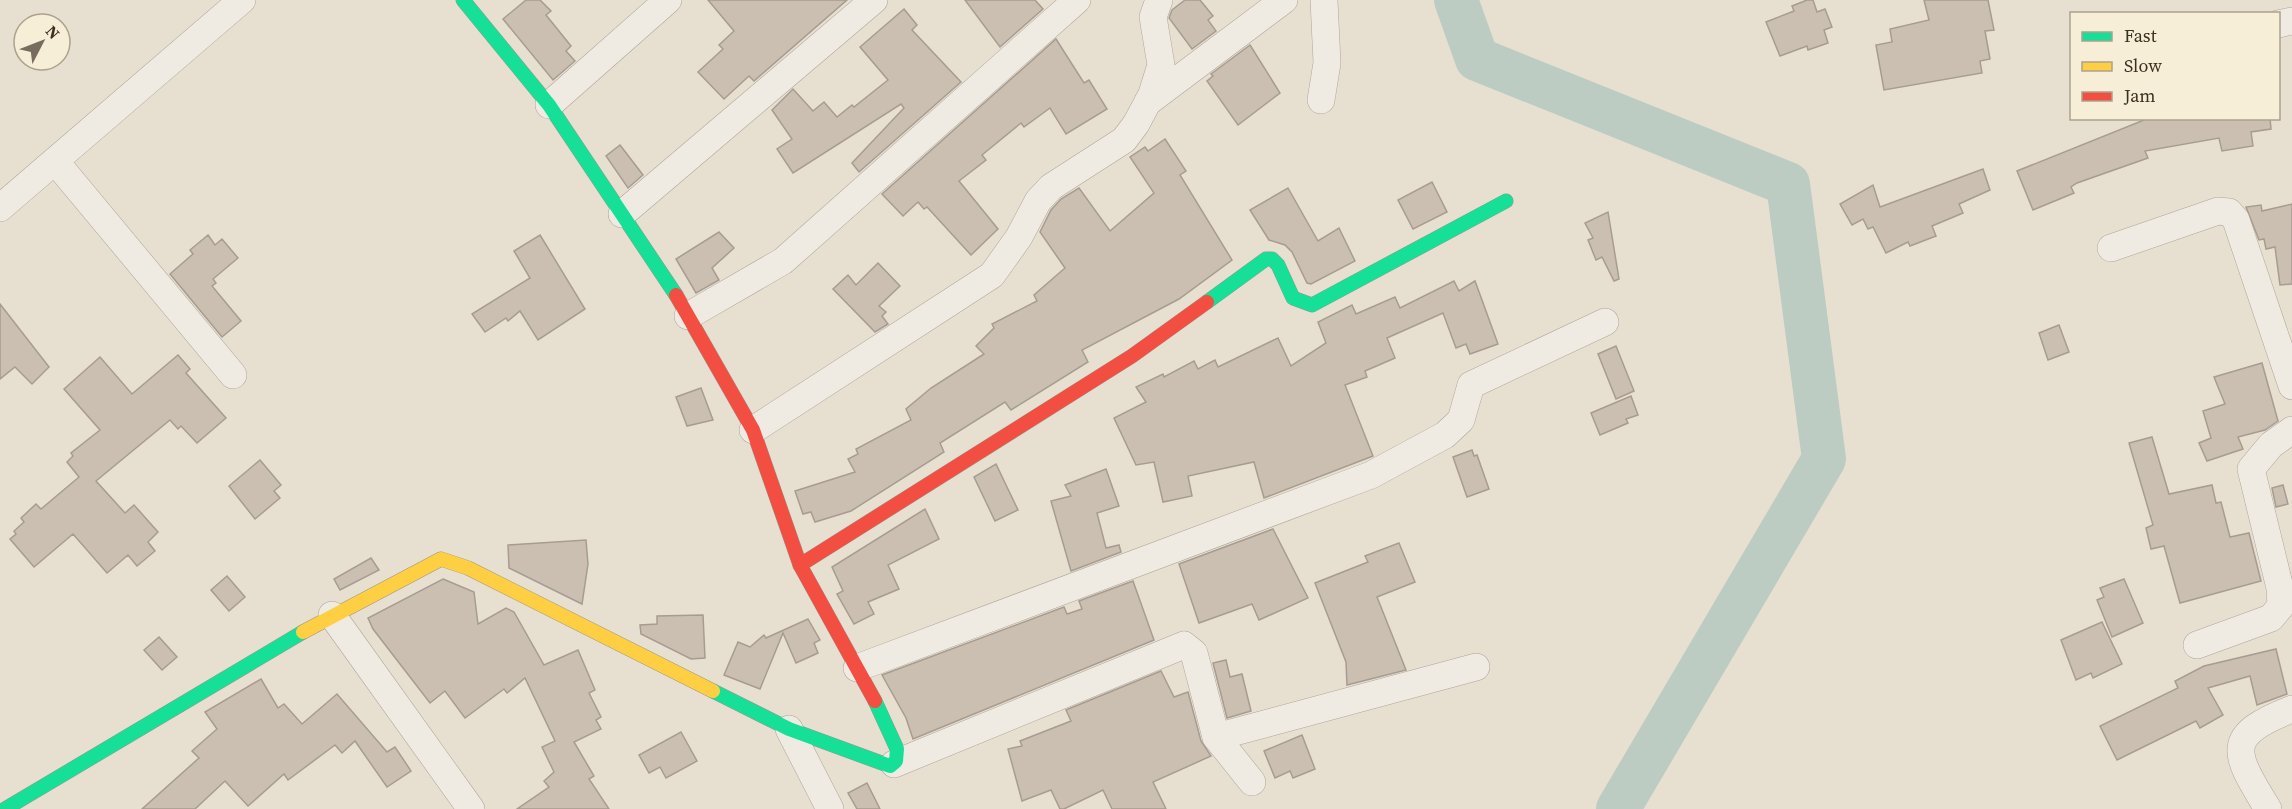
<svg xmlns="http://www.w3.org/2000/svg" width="2292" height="809" viewBox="0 0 2292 809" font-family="'Source Serif 4',serif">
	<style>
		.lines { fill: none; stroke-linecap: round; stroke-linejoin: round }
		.river { stroke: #bcccc2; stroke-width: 44 }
		.building { fill: #cbbfb2; stroke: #a89c90; stroke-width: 1.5 }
		.street-casing { stroke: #ada599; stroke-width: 28 }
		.fast-casing { stroke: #9c958a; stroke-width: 15 }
		.slow-casing { stroke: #9c958a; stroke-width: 15 }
		.jam-casing { stroke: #9c958a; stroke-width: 15 }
		.street { stroke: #efebe3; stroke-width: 27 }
		.fast { stroke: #16e098; stroke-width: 14 }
		.slow { stroke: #ffcf43; stroke-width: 14 }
		.jam { stroke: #f24e42; stroke-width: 14 }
	</style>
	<rect width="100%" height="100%" fill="#e7e0d1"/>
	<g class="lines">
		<path class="river" d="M1456 0 1477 59 1788 184 1824 459 1618 809"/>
	</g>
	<g class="building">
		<path d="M526 0H540L551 11 546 15 571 46 566 51 575 61 553 80 503 19Z"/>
		<path d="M708 0H847L754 81 749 76 724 99 698 72 723 49 719 45 734 31Z"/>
		<path d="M965 0H1035L1043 9 1000 47Z"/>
		<path d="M1185 0H1200L1213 16 1208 20 1216 31 1192 49 1169 18 1172 10Z"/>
		<path d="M1807 0H1813L1817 12 1825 9 1832 27 1824 30 1828 43 1808 50 1807 46 1780 56 1766 22 1794 11 1792 6Z"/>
		<path d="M1924 0H1988L1994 30 1985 31 1990 59 1980 61 1982 73 1884 90 1876 45 1892 42 1890 29 1929 20Z"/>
		<path d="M904 9 917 25 912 30 961 82 859 172 852 163 904 108 901 104 793 173 777 149 792 139 772 110 793 89 813 111 824 102 837 117 852 105 854 107 888 80 860 47Z"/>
		<path d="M1056 39 1084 83 1089 80 1107 109 1066 134 1050 108 1024 127 1021 123 982 155 986 160 959 181 998 229 971 255 927 207 924 209 918 202 903 216 882 194Z"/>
		<path d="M1250 45 1280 93 1238 125 1207 81 1213 76 1211 74Z"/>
		<path d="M2149 118H2270L2271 129 2251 132 2253 146 2222 151 2219 138 2145 151 2148 158 2077 183 2071 187 2074 193 2033 210 2017 171Z"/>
		<path d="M1165 139 1186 171 1180 175 1232 260 1179 299 1082 350 1088 362 1011 410 1005 402 940 443 944 452 851 511 815 522 811 512 803 514 795 491 855 472 848 459 858 454 856 449 911 420 906 409 931 388 984 354 976 346 994 328 992 324 1037 301 1034 295 1065 268 1040 232 1051 210 1061 199 1079 188 1110 231 1154 193 1130 157 1145 147 1148 151Z"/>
		<path d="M620 145 643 175 628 188 606 156Z"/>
		<path d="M1983 169 1990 190 1959 204 1963 213 1932 226 1936 236 1910 246 1908 242 1886 253 1873 227 1868 229 1863 219 1852 225 1840 204 1873 185 1880 207Z"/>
		<path d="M1432 182 1447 212 1413 229 1398 200Z"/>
		<path d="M1288 188 1318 241 1339 228 1355 261 1311 284 1307 283 1292 252 1285 245 1269 240 1250 210Z"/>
		<path d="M2292 204V284L2280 285 2275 247 2266 249 2264 239 2259 240 2246 207 2261 205 2262 211Z"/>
		<path d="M1608 212 1619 279 1614 281 1602 257 1596 260 1588 240 1593 238 1585 223Z"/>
		<path d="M719 232 734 248 712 268 719 280 696 293 676 259Z"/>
		<path d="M208 235 215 245 222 239 238 258 213 279 216 283 212 286 241 321 222 337 170 274 193 254 190 250Z"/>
		<path d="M540 235 585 309 538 340 520 311 508 321 506 318 485 332 472 314 530 278 514 251Z"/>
		<path d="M878 263 900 286 879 306 886 312 882 316 888 324 875 332 833 289 848 275 856 285Z"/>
		<path d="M1454 281 1459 291 1475 281 1498 344 1470 354 1466 344 1456 348 1443 313 1387 338 1395 358 1365 371 1367 377 1345 385 1373 456 1264 498 1254 462 1188 476 1192 496 1163 502 1154 462 1136 465 1114 418 1146 402 1136 387 1163 374 1164 377 1194 361 1198 369 1215 360 1218 367 1278 338 1291 366 1326 343 1318 322 1352 305 1356 314 1395 297 1400 308Z"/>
		<path d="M0 304 49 367 32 384 15 367 0 379Z"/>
		<path d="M2059 325 2069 352 2048 360 2039 333Z"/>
		<path d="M1616 346 1634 391 1616 399 1598 354Z"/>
		<path d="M178 355 190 369 186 373 226 418 197 443 181 426 178 429 170 420 96 481 125 513 134 505 158 532 148 542 155 551 137 566 128 555 107 573 73 534 34 567 10 539 16 534 14 531 24 522 21 518 36 504 41 509 79 477 67 462 73 456 71 453 100 430 64 389 100 357 132 394Z"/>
		<path d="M2262 363 2278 421 2265 430 2238 437 2243 449 2207 461 2199 443 2211 438 2203 411 2225 404 2214 377Z"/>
		<path d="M701 388 713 420 687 426 676 397Z"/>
		<path d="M1631 396 1638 415 1626 419 1628 423 1600 435 1591 413Z"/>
		<path d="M2152 437 2169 494 2212 485 2216 503 2221 502 2230 537 2249 533 2261 581 2180 603 2164 546 2151 549 2146 528 2153 525 2129 443Z"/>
		<path d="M1472 450 1474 456 1477 455 1489 489 1467 497 1453 457Z"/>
		<path d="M260 460 281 485 274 491 280 498 255 519 229 486Z"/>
		<path d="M996 464 1018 510 995 521 974 477Z"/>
		<path d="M1106 469 1119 506 1097 513 1106 548 1119 545 1121 552 1071 571 1051 501 1071 496 1065 485Z"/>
		<path d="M2283 485 2288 504 2276 507 2272 488Z"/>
		<path d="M925 509 939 539 888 565 899 589 868 602 874 614 854 624 837 594 843 591 832 567Z"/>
		<path d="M1273 529 1308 598 1259 620 1252 604 1199 623 1179 564Z"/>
		<path d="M586 540 588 564 582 604 509 568 508 545Z"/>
		<path d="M1399 543 1415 582 1377 597 1406 670 1347 685 1346 662 1315 583 1368 562 1365 556Z"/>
		<path d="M371 558 379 570 340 590 334 579Z"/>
		<path d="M227 576 245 597 229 611 211 590Z"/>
		<path d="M443 579 474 592 478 624 506 608 514 612 544 665 578 650 595 690 589 693 601 717 596 720 601 729 574 742 594 776 589 779 609 809H517L549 787 544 781 554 772 542 747 555 741 525 678 507 693 504 689 465 718 445 691 430 703 373 629 368 618Z"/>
		<path d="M2124 579 2143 623 2112 637 2097 600 2104 597 2100 588Z"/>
		<path d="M1133 581 1154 640 913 739 906 718 882 675 1064 607 1067 614 1082 609 1079 601Z"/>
		<path d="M703 615 705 658 691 659 641 634 640 625 657 624V616Z"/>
		<path d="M808 619 820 640 814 643 818 653 796 663 783 633 760 689 724 675 738 642 750 647 764 635 766 638Z"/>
		<path d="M2102 622 2122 664 2093 678 2091 673 2076 680 2061 640Z"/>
		<path d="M159 637 177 657 162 670 144 650Z"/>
		<path d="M2276 649 2287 694 2257 705 2250 676 2208 688 2223 715 2200 728 2196 721 2117 760 2100 726 2178 688 2175 681 2204 666Z"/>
		<path d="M1226 660 1230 677 1242 674 1251 711 1227 718 1213 663Z"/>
		<path d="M1161 671 1174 697 1188 692 1201 741 1211 756 1153 782 1166 809H1112L1103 790 1064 809H1060L1051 790 1022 801 1008 749 1022 746 1020 741 1071 721 1066 710Z"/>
		<path d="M261 679 278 708 284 704 302 724 337 694 387 752 395 747 411 771 387 787 355 741 342 753 335 745 288 780 284 774 248 806 225 781 195 809H142L199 758 192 751 217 729 205 712Z"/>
		<path d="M681 732 697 761 666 778 660 767 649 773 639 755Z"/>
		<path d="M1302 735 1315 769 1293 778 1290 771 1275 778 1264 751Z"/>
		<path d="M867 783 880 809H857L848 793Z"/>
	</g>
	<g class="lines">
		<defs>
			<g id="street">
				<path d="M2278 24 2292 21"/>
				<path d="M1321 100 1327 63 1324 0"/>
				<path d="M1148 102 1284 0"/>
				<path d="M549 105 668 0"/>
				<path d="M55 161 233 375"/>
				<path d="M0 208 242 0"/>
				<path d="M622 214 874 0"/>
				<path d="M2111 248 2218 211 2229 212 2236 220 2292 386"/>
				<path d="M688 316 783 261 1077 0"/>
				<path d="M753 430 992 275 1019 237 1038 201 1051 187 1124 140 1136 124 1152 94 1161 65 1153 17 1159 0"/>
				<path d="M332 615 471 809"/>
				<path d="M2197 645 2271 618 2281 606 2280 588 2251 469 2271 445 2292 430"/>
				<path d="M857 668 1371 475 1445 435 1461 420 1471 385 1605 322"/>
				<path d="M789 729 830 809"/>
				<path d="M1216 737 1476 667"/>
				<path d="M894 764 1184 645 1194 653 1216 737 1252 782"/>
				<path d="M2268 809C2234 753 2222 736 2292 709"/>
			</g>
			<g id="fast">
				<path d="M463 0 549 105 676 295"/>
				<path d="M1207 302 1266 259H1272L1278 265 1293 298 1312 305 1506 201"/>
				<path d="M713 691 789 729 890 766 896 761 897 749 875 701"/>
				<path d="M5 809 303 632"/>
			</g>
			<path id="slow" d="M303 632 441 559 468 568 713 691"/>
			<g id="jam">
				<path d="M676 295 753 430 800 565 875 701"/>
				<path d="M800 565 1132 356 1207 302"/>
			</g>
		</defs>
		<use href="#street" class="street-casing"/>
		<use href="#fast" class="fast-casing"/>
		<use href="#slow" class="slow-casing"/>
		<use href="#jam" class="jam-casing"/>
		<use href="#street" class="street"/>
		<use href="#fast" class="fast"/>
		<use href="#slow" class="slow"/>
		<use href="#jam" class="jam"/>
	</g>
	<rect x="2070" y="12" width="210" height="108" fill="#f7eed8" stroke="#ada18e" stroke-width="1.5"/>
	<rect x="2082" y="32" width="30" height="9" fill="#16e098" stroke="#ada18e" stroke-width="1.5"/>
	<text x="2124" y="42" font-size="18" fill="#3d2e20">Fast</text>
	<rect x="2082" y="62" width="30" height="9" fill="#ffcf43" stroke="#ada18e" stroke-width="1.5"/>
	<text x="2124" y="72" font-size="18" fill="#3d2e20">Slow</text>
	<rect x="2082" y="92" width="30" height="9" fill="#f24e42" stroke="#ada18e" stroke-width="1.5"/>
	<text x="2124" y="102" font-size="18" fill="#3d2e20">Jam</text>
	<g transform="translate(42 42) rotate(48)"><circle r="28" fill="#f7eed8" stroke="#ada18e" stroke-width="1.5"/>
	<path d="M0-4.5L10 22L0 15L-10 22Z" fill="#786c5e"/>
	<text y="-9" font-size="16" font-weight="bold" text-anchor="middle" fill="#3d2e20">N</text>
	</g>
</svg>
